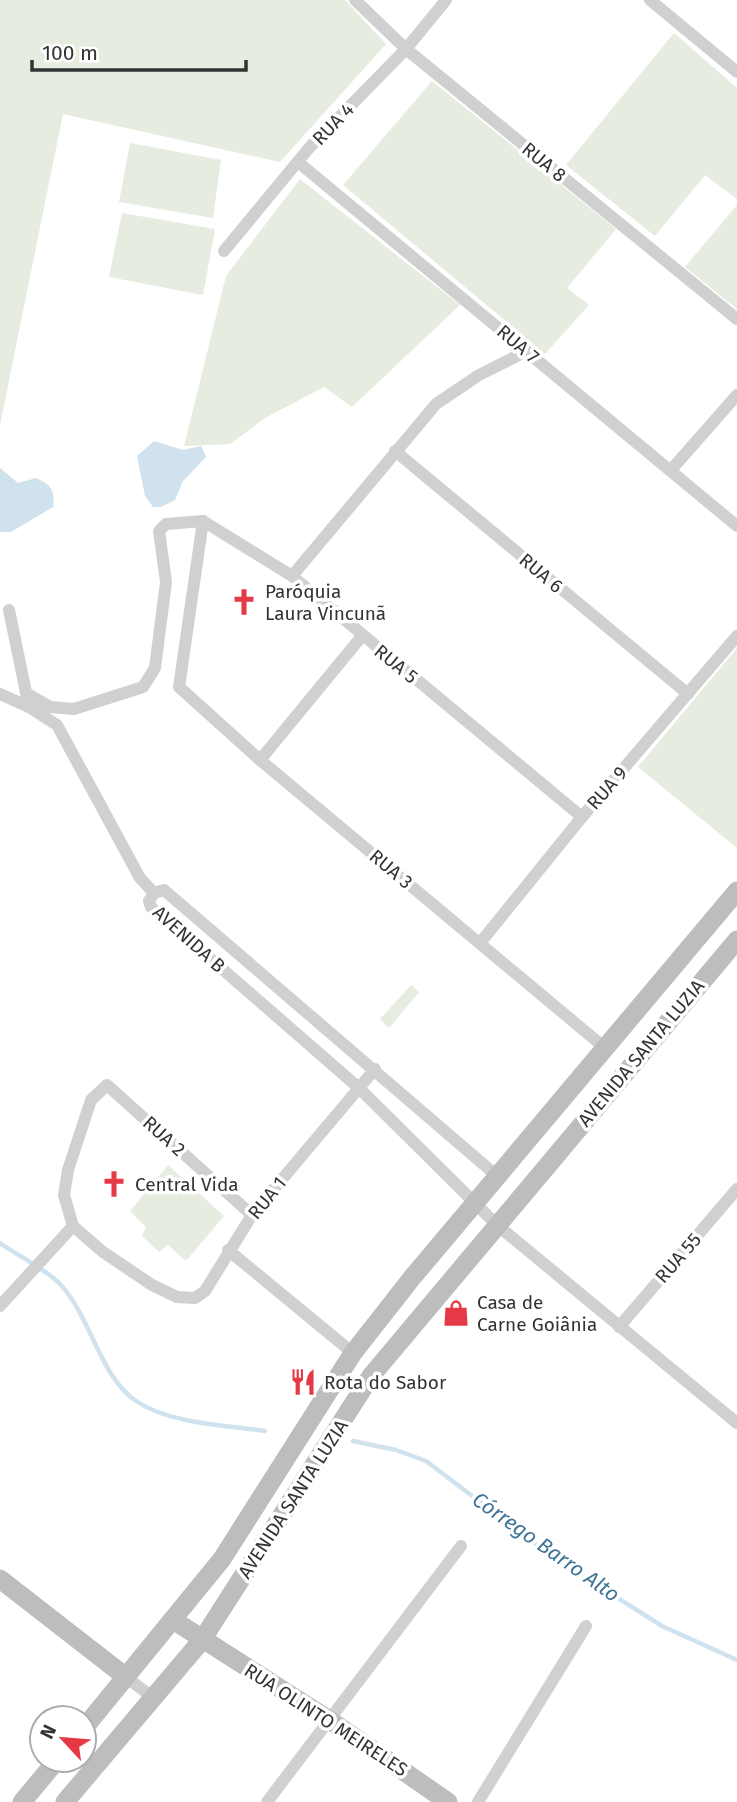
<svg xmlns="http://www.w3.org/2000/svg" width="737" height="1802" viewBox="0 0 737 1802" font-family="'Fira Sans',sans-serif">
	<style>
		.green { fill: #e6ecdf }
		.water { fill: #cfe2ee }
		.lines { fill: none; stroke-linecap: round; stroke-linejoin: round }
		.stream { stroke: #cfe2ee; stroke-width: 4.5 }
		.street { stroke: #d0d0d0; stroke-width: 12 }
		.secondary { stroke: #bdbdbd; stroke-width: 19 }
		.labels { text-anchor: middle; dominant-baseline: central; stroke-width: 7; stroke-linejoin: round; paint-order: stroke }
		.street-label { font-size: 19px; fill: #333; stroke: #fff }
		.poi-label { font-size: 19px; fill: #333; stroke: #fff; text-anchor: start }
		.water-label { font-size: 21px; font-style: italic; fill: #3f7597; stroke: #fff }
	</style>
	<rect width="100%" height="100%" fill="#fff"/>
	<g class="green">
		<path d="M0 0H345L386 44 280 162 63 114 0 425Z"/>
		<path d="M674 33 737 88V199L705 175 655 236 566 165Z"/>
		<path d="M432 81 616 229 567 288 589 305 545 354 343 185Z"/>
		<path d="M130 143 221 160 213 218 119 202Z"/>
		<path d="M300 179 460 305 352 407 324 387 265 418 230 444 184 446 226 276Z"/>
		<path d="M737 205V309L685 267Z"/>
		<path d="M122 213 215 229 203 295 109 277Z"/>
		<path d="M737 648V848L638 767Z"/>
		<path d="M411 985 419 992 389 1028 380 1019Z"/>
		<path d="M168 1165 224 1216 186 1261 168 1245 159 1252 142 1236 146 1227 130 1211Z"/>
	</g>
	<g class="water">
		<path d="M154 441 183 450 201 446 206 457 183 481 175 500 161 507H153L145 496 137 456Z"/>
		<path d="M0 468 18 483 36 478C50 484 56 490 53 507L11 532H0Z"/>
	</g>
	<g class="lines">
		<g class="stream">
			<path d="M0 1243C18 1256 42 1267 58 1282 91 1315 99 1376 136 1401 170 1424 225 1425 265 1431"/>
			<path d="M353 1441 396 1450 426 1461 553 1557 662 1626 737 1660"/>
		</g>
		<g class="street">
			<path d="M355 0 406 49 737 319"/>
			<path d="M650 0 737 72"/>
			<path d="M298 162 737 526"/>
			<path d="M224 251 309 148 406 49 446 0"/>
			<path d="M395 451 688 694"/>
			<path d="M671 470 737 395"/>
			<path d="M203 521 179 687 260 760 605 1048"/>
			<path d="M203 521 292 576 582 817"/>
			<path d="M292 576 436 404 479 375 527 351"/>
			<path d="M9 610 29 707 57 725 140 878 154 893"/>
			<path d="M26 693 50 707 74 709 143 687 155 668 166 582 159 531 166 524 203 521"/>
			<path d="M0 694 29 707"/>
			<path d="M260 760 362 636"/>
			<path d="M480 943 582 817 737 636"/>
			<path d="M497 1176 164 890 154 893 149 901 151 907 359 1088 497 1225 737 1423"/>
			<path d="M252 1215 107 1085 91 1100 68 1170 64 1195 73 1226 103 1252 152 1285 177 1297 195 1298 205 1291 252 1215 375 1069"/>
			<path d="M228 1250 353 1353"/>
			<path d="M0 1306 73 1226"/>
			<path d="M619 1327 737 1189"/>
			<path d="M126 1677 152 1697"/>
			<path d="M267 1802 461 1546"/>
			<path d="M478 1802 586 1626"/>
		</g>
		<g class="secondary">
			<path d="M0 1579 126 1677"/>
			<path d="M173 1620 331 1721 448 1802"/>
			<path d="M84 1728 222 1559 353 1353 411 1279 737 891"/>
			<path d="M22 1802 57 1760"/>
			<path d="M65 1802 202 1640 371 1376 737 940"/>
		</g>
	</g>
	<defs>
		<symbol id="church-bare" viewBox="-9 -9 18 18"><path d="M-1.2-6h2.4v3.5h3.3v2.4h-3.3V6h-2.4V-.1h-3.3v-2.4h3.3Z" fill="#e63946" stroke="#fff" stroke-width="2.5" paint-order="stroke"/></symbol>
		<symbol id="shop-bare" viewBox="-9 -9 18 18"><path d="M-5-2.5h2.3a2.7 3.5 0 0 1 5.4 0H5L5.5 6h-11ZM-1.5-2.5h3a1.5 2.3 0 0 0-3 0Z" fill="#e63946" stroke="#fff" stroke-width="2.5" paint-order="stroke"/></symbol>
		<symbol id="restaurant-bare" viewBox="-9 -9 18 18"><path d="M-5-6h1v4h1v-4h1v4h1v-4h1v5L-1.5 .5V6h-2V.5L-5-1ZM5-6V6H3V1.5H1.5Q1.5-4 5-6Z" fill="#e63946" stroke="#fff" stroke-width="2.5" paint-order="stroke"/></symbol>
	</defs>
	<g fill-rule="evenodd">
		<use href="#church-bare" x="225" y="583" width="38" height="38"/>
		<use href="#church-bare" x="95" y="1165" width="38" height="38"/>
		<use href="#shop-bare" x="437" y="1294" width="38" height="38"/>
		<use href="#restaurant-bare" x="284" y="1363" width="38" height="38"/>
	</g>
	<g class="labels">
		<g class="street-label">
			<text transform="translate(333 124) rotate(-46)">RUA 4</text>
			<text transform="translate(544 162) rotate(39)">RUA 8</text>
			<text transform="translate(518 344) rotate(40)">RUA 7</text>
			<text transform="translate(541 573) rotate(40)">RUA 6</text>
			<text transform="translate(396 664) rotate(39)">RUA 5</text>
			<text transform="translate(607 788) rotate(-49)">RUA 9</text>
			<text transform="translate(391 869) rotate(40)">RUA 3</text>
			<text transform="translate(189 939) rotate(42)">AVENIDA B</text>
			<text transform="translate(641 1053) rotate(-50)">AVENIDA SANTA LUZIA</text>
			<text transform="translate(164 1136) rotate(42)">RUA 2</text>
			<text transform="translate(267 1198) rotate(-51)">RUA 1</text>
			<text transform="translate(678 1258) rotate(-49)">RUA 55</text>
			<text transform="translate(293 1499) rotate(-57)">AVENIDA SANTA LUZIA</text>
			<text transform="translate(326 1720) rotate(33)">RUA OLINTO MEIRELES</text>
		</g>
		<g class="poi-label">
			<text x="265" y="591">Paróquia<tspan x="265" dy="22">Laura Vincunã</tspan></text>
			<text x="135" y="1184">Central Vida</text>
			<text x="477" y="1302">Casa de<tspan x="477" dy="22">Carne Goiânia</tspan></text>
			<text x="324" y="1382">Rota do Sabor</text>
		</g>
		<g class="water-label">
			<text transform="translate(546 1547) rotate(35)">Córrego Barro Alto</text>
		</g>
	</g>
	<g transform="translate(63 1739) rotate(296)"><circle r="33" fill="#ffffff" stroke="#adadad" stroke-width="2"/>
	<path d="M0-5L12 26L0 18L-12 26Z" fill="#e63946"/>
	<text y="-10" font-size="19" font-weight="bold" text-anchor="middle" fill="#333333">N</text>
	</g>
	<path d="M32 60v10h214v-10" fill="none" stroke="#333333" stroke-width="3.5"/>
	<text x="42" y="60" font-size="21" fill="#333333" stroke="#ffffff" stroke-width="5" paint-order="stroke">100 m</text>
</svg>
